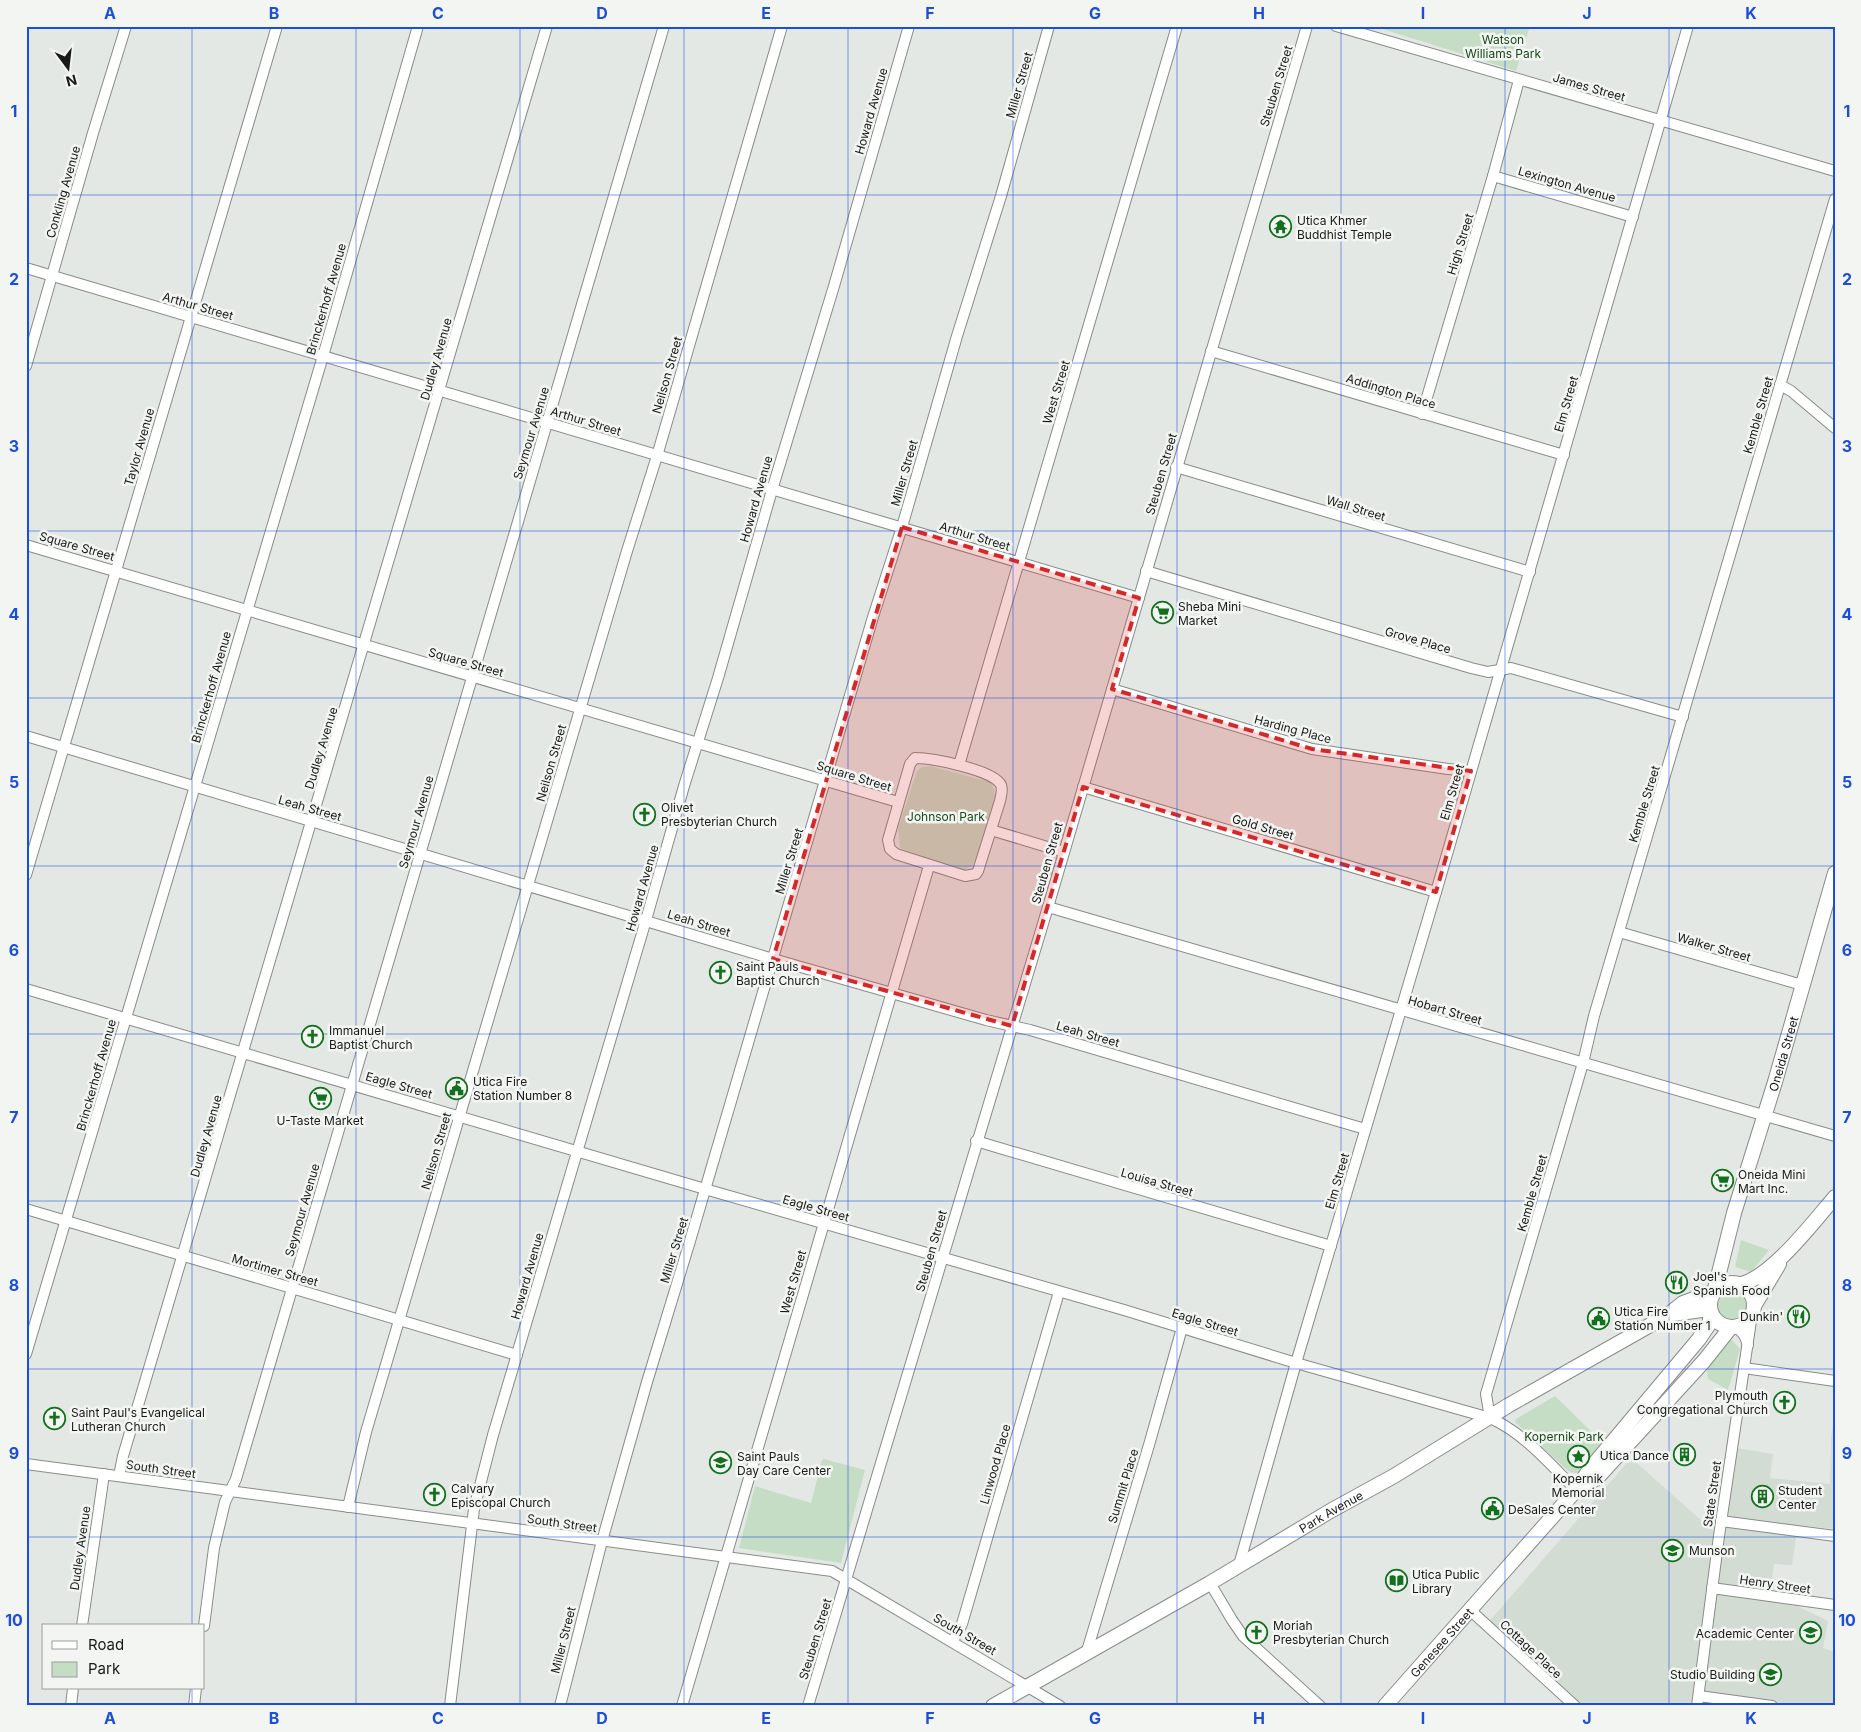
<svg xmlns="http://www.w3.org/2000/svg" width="1861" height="1732" viewBox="0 0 1861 1732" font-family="Inter,sans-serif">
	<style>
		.built { fill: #d3dcd3 }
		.park { fill: #c6ddc5 }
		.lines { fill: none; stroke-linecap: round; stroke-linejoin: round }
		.street-casing { stroke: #888c88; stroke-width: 12 }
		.secondary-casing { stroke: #888c88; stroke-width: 16 }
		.street { stroke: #fff; stroke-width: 10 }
		.secondary { stroke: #fff; stroke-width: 14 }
		.marked { fill: #d62828; fill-opacity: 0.2; stroke: #d62828; stroke-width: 4; stroke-dasharray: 10 6; stroke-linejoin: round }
		.grid { fill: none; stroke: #1d4ed8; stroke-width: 1; stroke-opacity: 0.55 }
		.labels { text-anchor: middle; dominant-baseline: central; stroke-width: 5; stroke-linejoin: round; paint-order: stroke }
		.park-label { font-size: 12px; fill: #19481b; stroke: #f2f5f2 }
		.street-label { font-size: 12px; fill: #181918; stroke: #f2f5f2 }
		.poi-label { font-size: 12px; fill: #181918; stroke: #f2f5f2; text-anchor: start }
		.neatline { fill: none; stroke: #1d4ed8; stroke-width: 2 }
		.grid-label { font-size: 16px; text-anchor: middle; font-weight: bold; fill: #1d4ed8 }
	</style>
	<rect width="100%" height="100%" fill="#e4e8e4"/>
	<path class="built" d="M1835 1410V1529L1798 1525 1792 1565 1774 1564 1770 1593 1828 1621 1823 1648 1835 1652V1706H1575L1486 1625 1631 1458 1719 1536 1731 1447 1773 1454 1770 1478 1830 1484 1831 1437Z"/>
	<g class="park">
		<path d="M1373 26H1530L1516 71Z"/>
		<path d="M930 766 990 782 994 789 996 800 976 859 972 866 962 871 900 848 898 828 917 771 922 767Z"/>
		<path d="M1741 1240 1769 1250 1751 1272 1735 1267Z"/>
		<circle cx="1731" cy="1305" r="22"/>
		<path d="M1732 1340 1740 1349 1728 1390 1708 1379 1707 1370 1726 1342Z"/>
		<path d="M1555 1396 1604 1444 1579 1472C1574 1474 1571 1473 1566 1469L1515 1422 1516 1419Z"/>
		<path d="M824 1459 865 1470 841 1563 739 1548 755 1486 811 1503 822 1460Z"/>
	</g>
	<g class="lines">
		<defs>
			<g id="street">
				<path d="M1336 26 1835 171"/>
				<path d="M1493 176 1633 217"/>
				<path d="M26 268 1139 598"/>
				<path d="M1211 351 1564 455"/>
				<path d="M26 366 93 133 126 26"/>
				<path d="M1780 385 1791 391 1835 428"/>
				<path d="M1422 414 1493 176 1519 80"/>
				<path d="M1176 467 1530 572"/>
				<path d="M26 545 898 802"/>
				<path d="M1146 571 1471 668 1488 672 1511 668 1683 717"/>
				<path d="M1112 689 1312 749 1448 769 1471 771"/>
				<path d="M26 736 773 959 986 1020 1030 1030 1365 1129"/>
				<path d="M915 758C932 758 994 770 1001 785 1003 790 1001 796 1000 801L978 871 976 874 965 876 896 854 890 849 888 840 910 764Z"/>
				<path d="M959 765 1177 26"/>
				<path d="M1083 787 1436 892"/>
				<path d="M991 830 1064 852"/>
				<path d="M26 875 277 26"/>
				<path d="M1048 907 1835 1136"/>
				<path d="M1619 932 1802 985"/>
				<path d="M26 989 705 1189 1124 1310 1296 1363 1490 1418C1524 1433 1550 1464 1576 1490"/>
				<path d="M976 1141 1331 1246"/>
				<path d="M26 1209 517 1355"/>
				<path d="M1734 1327C1743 1331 1745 1336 1748 1345"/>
				<path d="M26 1354 323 356 418 26"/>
				<path d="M1744 1368 1835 1381"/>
				<path d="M1490 1418 1486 1394 1583 1063 1594 1016 1835 199"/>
				<path d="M26 1464 832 1571 1060 1706"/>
				<path d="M119 1476 123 1456 547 26"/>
				<path d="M348 1507 366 1432 627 551 657 456 782 26"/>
				<path d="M1721 1521 1835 1536"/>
				<path d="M1239 1565 1296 1363 1436 892 1688 26"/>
				<path d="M1210 1583 1232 1620 1243 1636 1320 1706"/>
				<path d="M1712 1588 1835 1605"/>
				<path d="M1470 1610 1575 1706"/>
				<path d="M82 1626 104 1474"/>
				<path d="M204 1626 214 1548 225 1502 236 1479 664 26"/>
				<path d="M953 1641 962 1624 1059 1292"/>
				<path d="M1087 1651 1149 1445 1182 1328"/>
				<path d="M1699 1696 1772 1706"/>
				<path d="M71 1706 73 1688"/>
				<path d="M194 1706 196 1688"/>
				<path d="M450 1706 474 1509 493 1435 646 920 684 786 718 678 772 490 834 286 909 26"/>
				<path d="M560 1706 602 1541 647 1382 690 1241 873 617 902 527 957 336 1001 196 1049 26"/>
				<path d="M682 1706 929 866"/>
				<path d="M808 1706 1048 907 1307 26"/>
				<path d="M1697 1706 1719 1536 1752 1314"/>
			</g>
			<g id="secondary">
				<circle cx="1732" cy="1305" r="22"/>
				<path d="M1741 1284C1772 1277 1814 1221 1835 1197"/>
				<path id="s1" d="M1715 1289 1734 1213 1775 1082 1835 873"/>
				<path d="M1754 1306 1779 1264"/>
				<path d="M1672 1314 1709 1309"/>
				<path d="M1579 1489 1597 1478 1704 1361 1731 1327"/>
				<path id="s2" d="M993 1706 1210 1583 1332 1510 1394 1476 1509 1405 1668 1315 1683 1303 1713 1292"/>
				<path id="s3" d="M1385 1706 1576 1490 1590 1469 1699 1339 1709 1324 1711 1314"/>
			</g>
		</defs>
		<use href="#street" class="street-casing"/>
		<use href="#secondary" class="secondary-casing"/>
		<use href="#street" class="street"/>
		<use href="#secondary" class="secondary"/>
	</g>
	<path class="marked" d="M902 527 1139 598 1112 689 1312 749 1471 771 1436 892 1083 787 1012 1026 773 959Z"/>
	<path class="grid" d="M192 26V1626M356 26V1706M520 26V1706M684 26V1706M848 26V1706M1013 26V1706M1177 26V1706M1341 26V1706M1505 26V1706M1669 26V1706M26 195H1835M26 363H1835M26 531H1835M26 698H1835M26 866H1835M26 1034H1835M26 1201H1835M26 1369H1835M26 1537H1835M192 1688V1706"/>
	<defs>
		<symbol id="temple-ring" viewBox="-11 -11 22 22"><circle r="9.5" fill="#f2f5f2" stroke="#12701e" stroke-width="1.5"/><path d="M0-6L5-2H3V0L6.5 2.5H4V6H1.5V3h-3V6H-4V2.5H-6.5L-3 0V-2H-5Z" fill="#12701e"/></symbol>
		<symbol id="supermarket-ring" viewBox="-11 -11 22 22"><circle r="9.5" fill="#f2f5f2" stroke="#12701e" stroke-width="1.5"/><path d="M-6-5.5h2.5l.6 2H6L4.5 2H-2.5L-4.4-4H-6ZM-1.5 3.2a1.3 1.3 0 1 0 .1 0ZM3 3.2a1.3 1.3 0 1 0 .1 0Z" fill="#12701e"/></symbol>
		<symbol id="church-ring" viewBox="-11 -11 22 22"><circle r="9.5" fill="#f2f5f2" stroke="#12701e" stroke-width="1.5"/><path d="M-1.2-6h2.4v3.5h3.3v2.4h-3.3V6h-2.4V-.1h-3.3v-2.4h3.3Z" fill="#12701e"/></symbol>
		<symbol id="civic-ring" viewBox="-11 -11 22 22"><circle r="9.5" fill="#f2f5f2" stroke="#12701e" stroke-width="1.5"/><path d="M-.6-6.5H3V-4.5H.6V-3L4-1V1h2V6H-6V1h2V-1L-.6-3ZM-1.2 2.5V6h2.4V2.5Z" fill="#12701e"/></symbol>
		<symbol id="restaurant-ring" viewBox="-11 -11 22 22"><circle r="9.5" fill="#f2f5f2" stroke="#12701e" stroke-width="1.5"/><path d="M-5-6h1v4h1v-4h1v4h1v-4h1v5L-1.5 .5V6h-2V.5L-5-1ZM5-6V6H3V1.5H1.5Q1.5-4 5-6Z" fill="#12701e"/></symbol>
		<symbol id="building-ring" viewBox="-11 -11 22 22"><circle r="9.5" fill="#f2f5f2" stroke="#12701e" stroke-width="1.5"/><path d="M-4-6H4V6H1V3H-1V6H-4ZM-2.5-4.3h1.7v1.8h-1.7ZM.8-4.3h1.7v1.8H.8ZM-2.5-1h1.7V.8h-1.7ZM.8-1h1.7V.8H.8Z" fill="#12701e"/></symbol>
		<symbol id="sight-ring" viewBox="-11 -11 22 22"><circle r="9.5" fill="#f2f5f2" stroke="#12701e" stroke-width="1.5"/><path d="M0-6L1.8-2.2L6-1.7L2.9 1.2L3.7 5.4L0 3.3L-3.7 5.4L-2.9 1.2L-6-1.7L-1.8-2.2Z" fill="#12701e"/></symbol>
		<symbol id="school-ring" viewBox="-11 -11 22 22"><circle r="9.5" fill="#f2f5f2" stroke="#12701e" stroke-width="1.5"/><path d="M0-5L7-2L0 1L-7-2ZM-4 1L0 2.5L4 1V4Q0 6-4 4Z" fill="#12701e"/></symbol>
		<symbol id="university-ring" viewBox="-11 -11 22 22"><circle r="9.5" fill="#f2f5f2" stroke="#12701e" stroke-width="1.5"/><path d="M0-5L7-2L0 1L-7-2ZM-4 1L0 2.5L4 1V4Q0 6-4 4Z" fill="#12701e"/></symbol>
		<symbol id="library-ring" viewBox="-11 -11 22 22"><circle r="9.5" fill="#f2f5f2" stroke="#12701e" stroke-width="1.5"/><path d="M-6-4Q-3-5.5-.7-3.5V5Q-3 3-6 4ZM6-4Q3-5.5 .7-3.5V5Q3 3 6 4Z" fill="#12701e"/></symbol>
	</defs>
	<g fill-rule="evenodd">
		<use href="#temple-ring" x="1268" y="214" width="25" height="25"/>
		<use href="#supermarket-ring" x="1150" y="600" width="25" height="25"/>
		<use href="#church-ring" x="632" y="802" width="25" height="25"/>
		<use href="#church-ring" x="708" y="960" width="25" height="25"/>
		<use href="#church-ring" x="300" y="1024" width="25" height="25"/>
		<use href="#civic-ring" x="444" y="1076" width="25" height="25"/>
		<use href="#supermarket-ring" x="308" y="1086" width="25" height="25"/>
		<use href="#supermarket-ring" x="1710" y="1168" width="25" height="25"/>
		<use href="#restaurant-ring" x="1664" y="1270" width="25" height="25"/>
		<use href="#restaurant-ring" x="1786" y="1304" width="25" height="25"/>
		<use href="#civic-ring" x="1586" y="1306" width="25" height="25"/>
		<use href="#church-ring" x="1772" y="1390" width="25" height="25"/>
		<use href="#church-ring" x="42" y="1406" width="25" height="25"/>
		<use href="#building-ring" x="1672" y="1442" width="25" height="25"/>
		<use href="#sight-ring" x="1566" y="1444" width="25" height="25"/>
		<use href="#school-ring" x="708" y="1450" width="25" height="25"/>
		<use href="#church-ring" x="422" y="1482" width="25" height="25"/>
		<use href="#building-ring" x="1750" y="1484" width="25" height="25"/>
		<use href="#civic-ring" x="1480" y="1496" width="25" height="25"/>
		<use href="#university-ring" x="1660" y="1538" width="25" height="25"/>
		<use href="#library-ring" x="1384" y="1568" width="25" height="25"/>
		<use href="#church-ring" x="1244" y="1620" width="25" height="25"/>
		<use href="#school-ring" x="1798" y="1620" width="25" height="25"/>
		<use href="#school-ring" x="1758" y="1662" width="25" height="25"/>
	</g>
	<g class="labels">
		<g class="park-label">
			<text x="1503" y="39">Watson<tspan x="1503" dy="14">Williams Park</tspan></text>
			<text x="946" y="816">Johnson Park</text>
			<text x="1564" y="1436">Kopernik Park</text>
		</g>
		<g class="street-label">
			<text transform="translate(1019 85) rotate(-74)">Miller Street</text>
			<text transform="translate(1276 86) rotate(-73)">Steuben Street</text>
			<text transform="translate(1589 87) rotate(16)">James Street</text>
			<text transform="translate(871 111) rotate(-74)">Howard Avenue</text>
			<text transform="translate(1567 184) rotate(16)">Lexington Avenue</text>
			<text transform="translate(63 192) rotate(-74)">Conkling Avenue</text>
			<text transform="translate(1460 244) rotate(-73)">High Street</text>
			<text transform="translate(326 299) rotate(-74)">Brinckerhoff Avenue</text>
			<text transform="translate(198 306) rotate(16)">Arthur Street</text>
			<text transform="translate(436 359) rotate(-74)">Dudley Avenue</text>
			<text transform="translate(667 375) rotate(-74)">Neilson Street</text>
			<text transform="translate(1391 391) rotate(17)">Addington Place</text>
			<text transform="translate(1056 392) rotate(-73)">West Street</text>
			<text transform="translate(1566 404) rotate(-74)">Elm Street</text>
			<text transform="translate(1758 415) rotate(-74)">Kemble Street</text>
			<text transform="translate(586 421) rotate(17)">Arthur Street</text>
			<text transform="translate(531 433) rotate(-73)">Seymour Avenue</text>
			<text transform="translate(139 447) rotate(-74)">Taylor Avenue</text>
			<text transform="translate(904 473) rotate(-74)">Miller Street</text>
			<text transform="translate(1161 474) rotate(-74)">Steuben Street</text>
			<text transform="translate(756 499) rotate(-74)">Howard Avenue</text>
			<text transform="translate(1356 508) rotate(17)">Wall Street</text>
			<text transform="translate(975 536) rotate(17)">Arthur Street</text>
			<text transform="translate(77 546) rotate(16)">Square Street</text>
			<text transform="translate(1418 640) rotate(16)">Grove Place</text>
			<text transform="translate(466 662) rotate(16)">Square Street</text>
			<text transform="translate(211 687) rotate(-74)">Brinckerhoff Avenue</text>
			<text transform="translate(1293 729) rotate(15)">Harding Place</text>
			<text transform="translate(321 748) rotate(-73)">Dudley Avenue</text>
			<text transform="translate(551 763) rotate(-74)">Neilson Street</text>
			<text transform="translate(854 776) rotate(17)">Square Street</text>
			<text transform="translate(1452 792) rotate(-74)">Elm Street</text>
			<text transform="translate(1644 804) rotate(-73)">Kemble Street</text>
			<text transform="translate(310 808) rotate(16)">Leah Street</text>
			<text transform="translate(416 822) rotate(-74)">Seymour Avenue</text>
			<text transform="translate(1263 827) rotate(16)">Gold Street</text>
			<text transform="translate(789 861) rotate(-73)">Miller Street</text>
			<text transform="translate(1047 863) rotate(-74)">Steuben Street</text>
			<text transform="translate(642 888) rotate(-74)">Howard Avenue</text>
			<text transform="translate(699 923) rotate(17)">Leah Street</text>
			<text transform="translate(1714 947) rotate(16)">Walker Street</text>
			<text transform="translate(1445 1010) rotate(16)">Hobart Street</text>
			<text transform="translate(1088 1034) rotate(16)">Leah Street</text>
			<text stroke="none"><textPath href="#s1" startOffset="245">Oneida Street</textPath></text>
			<text transform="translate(96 1075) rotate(-74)">Brinckerhoff Avenue</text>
			<text transform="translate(399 1085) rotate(16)">Eagle Street</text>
			<text transform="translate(206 1136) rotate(-74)">Dudley Avenue</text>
			<text transform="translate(436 1151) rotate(-74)">Neilson Street</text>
			<text transform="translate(1337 1181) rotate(-74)">Elm Street</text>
			<text transform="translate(1157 1182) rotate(16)">Louisa Street</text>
			<text transform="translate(1532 1193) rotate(-74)">Kemble Street</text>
			<text transform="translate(816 1208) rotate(16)">Eagle Street</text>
			<text transform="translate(302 1210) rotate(-74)">Seymour Avenue</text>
			<text transform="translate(674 1250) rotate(-73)">Miller Street</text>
			<text transform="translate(931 1251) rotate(-74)">Steuben Street</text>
			<text transform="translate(275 1270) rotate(16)">Mortimer Street</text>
			<text transform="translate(527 1276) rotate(-74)">Howard Avenue</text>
			<text transform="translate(793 1282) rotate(-74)">West Street</text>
			<text transform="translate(1205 1322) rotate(17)">Eagle Street</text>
			<text transform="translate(995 1464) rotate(-74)">Linwood Place</text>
			<text transform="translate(161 1469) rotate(8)">South Street</text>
			<text transform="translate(1123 1486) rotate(-73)">Summit Place</text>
			<text transform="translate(1712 1494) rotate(-82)">State Street</text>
			<text stroke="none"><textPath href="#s2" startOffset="390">Park Avenue</textPath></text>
			<text transform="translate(562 1523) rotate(8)">South Street</text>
			<text transform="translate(80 1548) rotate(-82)">Dudley Avenue</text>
			<text transform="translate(1775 1584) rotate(8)">Henry Street</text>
			<text transform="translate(965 1634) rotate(30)">South Street</text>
			<text transform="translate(815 1639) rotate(-73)">Steuben Street</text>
			<text transform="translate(563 1640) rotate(-76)">Miller Street</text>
			<text stroke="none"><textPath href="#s3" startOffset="85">Genesee Street</textPath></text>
			<text transform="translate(1531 1649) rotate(43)">Cottage Place</text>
		</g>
		<g class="poi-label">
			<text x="1297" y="220">Utica Khmer<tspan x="1297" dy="14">Buddhist Temple</tspan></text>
			<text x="1178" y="606">Sheba Mini<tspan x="1178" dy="14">Market</tspan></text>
			<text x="661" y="807">Olivet<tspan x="661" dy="14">Presbyterian Church</tspan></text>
			<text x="736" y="966">Saint Pauls<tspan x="736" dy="14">Baptist Church</tspan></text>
			<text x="329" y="1030">Immanuel<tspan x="329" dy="14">Baptist Church</tspan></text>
			<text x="473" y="1081">Utica Fire<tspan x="473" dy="14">Station Number 8</tspan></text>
			<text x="320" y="1120" text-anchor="middle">U-Taste Market</text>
			<text x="1738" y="1174">Oneida Mini<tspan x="1738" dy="14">Mart Inc.</tspan></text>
			<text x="1693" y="1276">Joel's<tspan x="1693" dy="14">Spanish Food</tspan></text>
			<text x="1614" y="1311">Utica Fire<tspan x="1614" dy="14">Station Number 1</tspan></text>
			<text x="1783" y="1316" text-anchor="end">Dunkin'</text>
			<text x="1768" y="1395" text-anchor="end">Plymouth<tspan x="1768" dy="14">Congregational Church</tspan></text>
			<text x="71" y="1412">Saint Paul's Evangelical<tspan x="71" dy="14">Lutheran Church</tspan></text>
			<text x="1669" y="1455" text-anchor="end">Utica Dance</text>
			<text x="737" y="1456">Saint Pauls<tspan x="737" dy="14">Day Care Center</tspan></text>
			<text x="1578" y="1478" text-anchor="middle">Kopernik<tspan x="1578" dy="14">Memorial</tspan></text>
			<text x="451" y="1488">Calvary<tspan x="451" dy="14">Episcopal Church</tspan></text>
			<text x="1778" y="1490">Student<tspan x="1778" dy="14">Center</tspan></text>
			<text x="1508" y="1509">DeSales Center</text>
			<text x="1689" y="1550">Munson</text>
			<text x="1412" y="1574">Utica Public<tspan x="1412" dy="14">Library</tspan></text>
			<text x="1273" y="1625">Moriah<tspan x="1273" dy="14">Presbyterian Church</tspan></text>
			<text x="1794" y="1633" text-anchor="end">Academic Center</text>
			<text x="1755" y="1674" text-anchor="end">Studio Building</text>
		</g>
	</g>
	<rect width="1861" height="1732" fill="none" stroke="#f2f5f2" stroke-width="55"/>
	<rect x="42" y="1624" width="162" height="65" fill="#f2f5f2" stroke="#9b9d9b"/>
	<rect x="52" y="1641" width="25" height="8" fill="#ffffff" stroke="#9b9d9b"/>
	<text x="88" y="1650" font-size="15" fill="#181918">Road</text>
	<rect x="52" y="1662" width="25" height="15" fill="#c6ddc5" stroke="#9b9d9b"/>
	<text x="88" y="1674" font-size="15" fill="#181918">Park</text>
	<g transform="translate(68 68) rotate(165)" stroke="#f2f5f2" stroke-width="4" paint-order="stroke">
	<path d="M0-4L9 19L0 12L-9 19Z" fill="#181918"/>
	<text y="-8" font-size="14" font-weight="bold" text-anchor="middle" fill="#181918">N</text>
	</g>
	<rect x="28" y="28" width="1806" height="1676" class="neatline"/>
	<g class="grid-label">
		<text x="110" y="19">A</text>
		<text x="274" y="19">B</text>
		<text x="438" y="19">C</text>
		<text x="602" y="19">D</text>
		<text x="766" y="19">E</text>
		<text x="930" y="19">F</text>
		<text x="1095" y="19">G</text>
		<text x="1259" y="19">H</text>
		<text x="1423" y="19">I</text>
		<text x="1587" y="19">J</text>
		<text x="1751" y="19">K</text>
		<text x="14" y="117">1</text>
		<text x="1847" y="117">1</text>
		<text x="14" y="285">2</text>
		<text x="1847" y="285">2</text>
		<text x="14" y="452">3</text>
		<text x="1847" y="452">3</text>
		<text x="14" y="620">4</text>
		<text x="1847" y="620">4</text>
		<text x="14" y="788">5</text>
		<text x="1847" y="788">5</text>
		<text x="14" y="956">6</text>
		<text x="1847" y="956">6</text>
		<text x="14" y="1123">7</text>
		<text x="1847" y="1123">7</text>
		<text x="14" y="1291">8</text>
		<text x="1847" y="1291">8</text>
		<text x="14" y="1459">9</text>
		<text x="1847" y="1459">9</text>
		<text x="14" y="1626">10</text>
		<text x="1847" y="1626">10</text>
		<text x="110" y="1724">A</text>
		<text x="274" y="1724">B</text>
		<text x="438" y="1724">C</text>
		<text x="602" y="1724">D</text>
		<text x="766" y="1724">E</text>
		<text x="930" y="1724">F</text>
		<text x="1095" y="1724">G</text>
		<text x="1259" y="1724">H</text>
		<text x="1423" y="1724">I</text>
		<text x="1587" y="1724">J</text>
		<text x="1751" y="1724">K</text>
	</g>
</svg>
